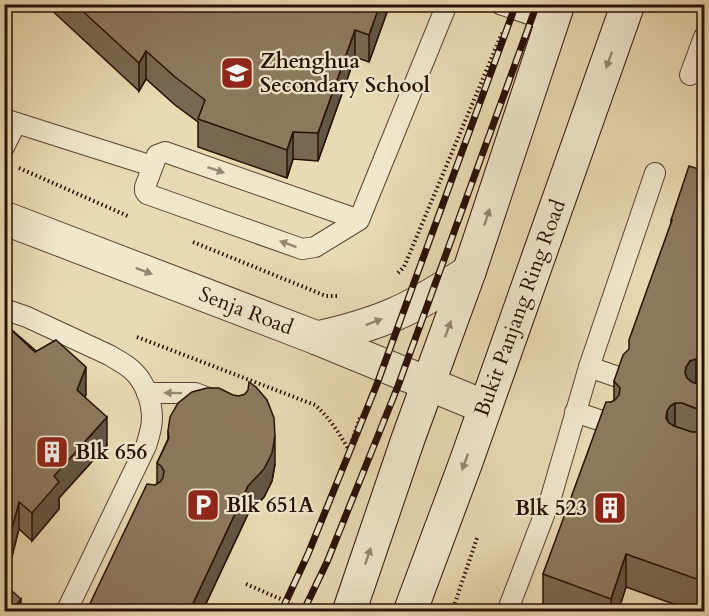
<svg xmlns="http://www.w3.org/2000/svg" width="709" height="616" viewBox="0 0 709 616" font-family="Cardo,serif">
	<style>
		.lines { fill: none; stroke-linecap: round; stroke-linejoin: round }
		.service-casing { stroke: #584230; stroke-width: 22 }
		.tertiary-casing { stroke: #584230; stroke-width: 35 }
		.secondary-casing { stroke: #281004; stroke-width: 35 }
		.path { stroke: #281004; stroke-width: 4; stroke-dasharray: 1.5 3; stroke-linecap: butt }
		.service { stroke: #f0e7cd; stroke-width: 20 }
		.tertiary { stroke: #f0e7cd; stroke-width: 33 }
		.secondary { stroke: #f0e7cd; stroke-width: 33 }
		.rail-casing { stroke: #281004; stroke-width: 7 }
		.rail { stroke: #f0e7cd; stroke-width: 4.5; stroke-dasharray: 14; stroke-linecap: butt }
		.wall { fill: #786851; stroke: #281004; stroke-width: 1.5 }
		.shaded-wall { fill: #625542; stroke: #281004; stroke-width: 1.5 }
		.building { fill: #8c795e; stroke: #281004; stroke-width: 1.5 }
		.oneway { fill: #968673 }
		.labels { text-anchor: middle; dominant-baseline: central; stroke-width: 4.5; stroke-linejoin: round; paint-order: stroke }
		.poi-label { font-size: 21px; font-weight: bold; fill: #281004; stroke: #f0e7cd; text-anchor: start }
		.street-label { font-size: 21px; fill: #281004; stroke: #f0e7cd }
	</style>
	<rect width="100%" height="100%" fill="#e8dab2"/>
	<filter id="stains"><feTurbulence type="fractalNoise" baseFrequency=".00333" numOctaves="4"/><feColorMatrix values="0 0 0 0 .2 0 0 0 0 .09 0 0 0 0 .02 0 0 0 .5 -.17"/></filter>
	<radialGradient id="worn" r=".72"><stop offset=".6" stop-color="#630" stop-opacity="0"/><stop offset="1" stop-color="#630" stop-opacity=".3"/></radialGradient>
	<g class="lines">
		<defs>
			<g id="service">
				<path d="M500 4 552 22"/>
				<path d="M690 75 704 37"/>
				<path d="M4 119 152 166"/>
				<path d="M4 147 16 123"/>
				<path d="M359 220 165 152 157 155 145 187V191L147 194 302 249 315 247 359 220 447 4"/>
				<path d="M4 309 27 317 109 355C117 360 126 364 133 371 145 382 152 402 152 418 152 427 149 437 146 446L66 612"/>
				<path d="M589 367 618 377"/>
				<path d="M147 393H195L214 400"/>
				<path d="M575 412 608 423"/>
				<path d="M507 612 551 497 589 367 655 173"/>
			</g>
			<g id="tertiary">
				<path d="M4 218 317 338 485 407"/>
				<path d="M317 338C344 332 370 325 395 314 421 303 445 287 469 272"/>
			</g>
			<g id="secondary">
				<path d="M349 612 408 439 469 272 558 4"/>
				<path d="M410 612 466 462 628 4"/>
			</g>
		</defs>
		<use href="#service" class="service-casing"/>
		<use href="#tertiary" class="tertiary-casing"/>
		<use href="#secondary" class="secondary-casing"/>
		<g class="path">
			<path d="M19 168 130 217"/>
			<path d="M193 242 326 296H337"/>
			<path d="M398 273 404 267 502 33"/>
			<path d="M137 337 315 405C329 417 339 433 349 450"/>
			<path d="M349 449 360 418"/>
			<path d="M246 584 292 604"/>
			<path d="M452 612 477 538"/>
		</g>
		<use href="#service" class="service"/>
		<use href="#tertiary" class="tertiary"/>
		<use href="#secondary" class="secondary"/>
		<defs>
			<g id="rail">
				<path d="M281 612 308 554 377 384 516 4"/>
				<path d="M303 612 327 562 398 386 537 4"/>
			</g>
		</defs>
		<use href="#rail" class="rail-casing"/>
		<use href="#rail" class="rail"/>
	</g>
	<g class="wall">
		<path d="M45 4H390L369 62 355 57 318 161 293 159 287 178 198 147V122L175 105 146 79 139 91Z"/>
		<path d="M705 171V612H696L626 587 618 612H558L543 606V574L611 402 614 401V381L629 350 671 224V220Z"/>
		<path d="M5 324 86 394 85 397 107 445 59 498V509L32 541 19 529 5 584 21 612H4Z"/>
		<path d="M168 431 275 464 272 481 264 497 248 514 202 612H86L155 485 157 484V463L168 439Z"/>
	</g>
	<g class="shaded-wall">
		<path d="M380 4H390L369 62V35Z"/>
		<path d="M355 30V57L318 161V133Z"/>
		<path d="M146 51V79L139 91V63Z"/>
		<path d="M293 132V159L287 178V150Z"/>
		<path d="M696 359V391L690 393 685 373 686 367 690 361Z"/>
		<path d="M86 367V394L77 418V390Z"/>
		<path d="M675 403V435L667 443V411L670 406Z"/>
		<path d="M107 417V445L59 498V509L32 541V513L54 476Z"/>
		<path d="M275 436V464L272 481 264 497 248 514 202 612H189L248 486Z"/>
		<path d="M19 502V529L4 586V558Z"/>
		<path d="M626 554V587L618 612H611V599Z"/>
		<path d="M21 599V612H11Z"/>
	</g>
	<g class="building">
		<path d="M75 4H380L369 35 355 30 318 133 293 132 287 150 198 119 205 100 175 77 146 51 139 63Z"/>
		<path d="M689 166 705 171V362L696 359 690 361 686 367 685 373 687 378 692 382 700 385 705 386V413L700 410 682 403H675L670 406 667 411 666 418 669 423 674 426 692 432H699L705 429V582L626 554 611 599 543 574 606 402H611L615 400 619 395 620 388 614 381 623 355 629 349V340L672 220H671Z"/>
		<path d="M5 324 35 352 56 340 86 367 77 390 107 417 54 476 59 482 32 513 19 502 4 558Z"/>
		<path d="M249 382 256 387 267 400 274 418 275 436 272 453 264 469 248 486 189 612H86L147 484 155 485 160 482 163 478 164 471 161 466 157 463 169 438 168 431 170 417 178 403 192 392 207 388H219L233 395 239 396 245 394 248 390Z"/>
		<path d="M4 584 21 599 11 612H4Z"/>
	</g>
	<defs><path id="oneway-solid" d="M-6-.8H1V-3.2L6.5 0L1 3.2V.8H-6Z" transform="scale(1.5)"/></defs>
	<g class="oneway">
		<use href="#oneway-solid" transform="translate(609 60) rotate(110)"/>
		<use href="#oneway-solid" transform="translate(216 170) rotate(19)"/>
		<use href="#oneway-solid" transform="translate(487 217) rotate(-72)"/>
		<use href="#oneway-solid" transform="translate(288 244) rotate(-160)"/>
		<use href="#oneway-solid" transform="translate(144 271) rotate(21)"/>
		<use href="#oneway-solid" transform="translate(374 322) rotate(-21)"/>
		<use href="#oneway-solid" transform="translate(448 329) rotate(-70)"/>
		<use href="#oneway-solid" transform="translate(173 393) rotate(-179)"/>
		<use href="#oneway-solid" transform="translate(465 462) rotate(110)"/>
		<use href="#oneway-solid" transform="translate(368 556) rotate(-71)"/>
	</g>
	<defs>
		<symbol id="school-square" viewBox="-11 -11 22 22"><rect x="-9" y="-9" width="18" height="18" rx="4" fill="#8f2418" stroke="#f0e7cd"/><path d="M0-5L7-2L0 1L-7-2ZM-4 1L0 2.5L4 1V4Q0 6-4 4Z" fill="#fff"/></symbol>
		<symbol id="building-square" viewBox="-11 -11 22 22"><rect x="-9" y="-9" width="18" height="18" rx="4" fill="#8f2418" stroke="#f0e7cd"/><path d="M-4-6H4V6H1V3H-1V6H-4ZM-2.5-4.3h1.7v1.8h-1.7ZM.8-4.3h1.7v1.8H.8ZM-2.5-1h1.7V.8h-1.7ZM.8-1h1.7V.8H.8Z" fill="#fff"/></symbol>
		<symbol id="parking-square" viewBox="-11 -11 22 22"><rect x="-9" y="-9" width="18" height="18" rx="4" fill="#8f2418" stroke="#f0e7cd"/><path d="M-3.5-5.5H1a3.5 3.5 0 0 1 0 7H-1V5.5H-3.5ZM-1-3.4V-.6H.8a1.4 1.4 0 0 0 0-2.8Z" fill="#fff"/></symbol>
	</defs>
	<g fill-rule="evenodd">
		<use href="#school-square" x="218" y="54" width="38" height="38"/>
		<use href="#building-square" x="33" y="433" width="38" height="38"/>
		<use href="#parking-square" x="184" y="486" width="38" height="38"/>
		<use href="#building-square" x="591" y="489" width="38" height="38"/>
	</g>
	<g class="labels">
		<g class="poi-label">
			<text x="260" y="61">Zhenghua<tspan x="260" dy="24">Secondary School</tspan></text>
			<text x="75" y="452">Blk 656</text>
			<text x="226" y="505">Blk 651A</text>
			<text x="587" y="508" text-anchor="end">Blk 523</text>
		</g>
		<g class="street-label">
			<text transform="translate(520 308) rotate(-70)">Bukit Panjang Ring Road</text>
			<text transform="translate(246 311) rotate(21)">Senja Road</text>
		</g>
	</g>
	<rect width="709" height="616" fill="none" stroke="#e8dab2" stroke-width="24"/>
	<rect x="6" y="6" width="697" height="604" fill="none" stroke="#281004" stroke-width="3"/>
	<rect x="12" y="12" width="685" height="592" fill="none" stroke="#281004" stroke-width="1.5"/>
	<rect width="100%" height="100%" filter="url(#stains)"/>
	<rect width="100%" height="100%" fill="url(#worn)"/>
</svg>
